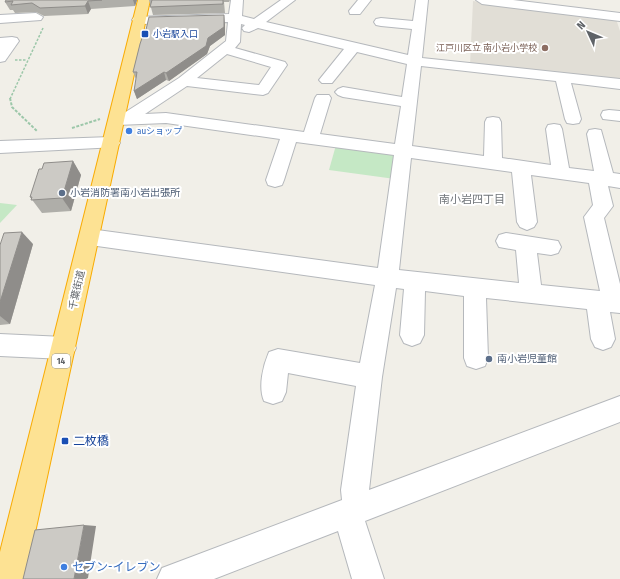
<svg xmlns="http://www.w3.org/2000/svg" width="620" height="579" viewBox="0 0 620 579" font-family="'Fira Sans Condensed','Noto Sans JP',sans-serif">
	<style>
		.education { fill: #e1ded6 }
		.green { fill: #c5e8c5 }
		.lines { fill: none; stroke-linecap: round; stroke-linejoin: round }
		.minor-casing { stroke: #b5b8bc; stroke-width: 2 }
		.highway-casing { stroke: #f9ab00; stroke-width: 2 }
		.path-far1 { stroke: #9cc7a9; stroke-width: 1.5; stroke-dasharray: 2.5 1.5; stroke-linecap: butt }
		.path { stroke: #9cc7a9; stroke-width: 2; stroke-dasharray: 3 1.5; stroke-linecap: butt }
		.minor { fill: #fff; fill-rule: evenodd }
		.highway { fill: #fde293; fill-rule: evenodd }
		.wall { fill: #afaea9 }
		.shaded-wall { fill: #8f8d8a }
		.building { fill: #cccac5; stroke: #8f8d8a }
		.transit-dot { fill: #1a4fb4; stroke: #fff; stroke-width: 1.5 }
		.education-dot { fill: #8d6e63; stroke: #fff; stroke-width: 1.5 }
		.shop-dot { fill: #3f7fe0; stroke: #fff; stroke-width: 1.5 }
		.service-dot { fill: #5c6f8a; stroke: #fff; stroke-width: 1.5 }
		.labels { text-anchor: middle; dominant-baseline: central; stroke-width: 4; stroke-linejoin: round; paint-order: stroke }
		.far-transit-label { font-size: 9px; fill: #164399; stroke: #fff; text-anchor: start }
		.far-education-label { font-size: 9px; fill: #785e54; stroke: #fff; text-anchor: end }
		.far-shop-label { font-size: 9px; fill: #366cbe; stroke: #fff; text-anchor: start }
		.shield { fill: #fff; stroke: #8f9295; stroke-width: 1 }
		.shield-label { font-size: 9px; font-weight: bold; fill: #5f6368 }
		.service-label { font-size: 10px; fill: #4e5e75; stroke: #fff; text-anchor: start }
		.street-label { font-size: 10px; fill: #5f6368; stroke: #fff }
		.neighbourhood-label { font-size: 11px; fill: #70757a; stroke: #fff }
		.near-transit-label { font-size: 12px; fill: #164399; stroke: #fff; text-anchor: start }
		.near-shop-label { font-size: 12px; fill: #366cbe; stroke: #fff; text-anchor: start }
	</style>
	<rect width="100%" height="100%" fill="#f1efe8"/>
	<path class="education" d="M473 1 616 19 620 31V81L470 65Z"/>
	<g class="green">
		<path d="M336 145 399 153 395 179 329 170Z"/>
		<path d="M0 203 17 205 0 223Z"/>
	</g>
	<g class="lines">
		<defs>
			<g id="minor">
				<path d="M231 0H243L242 16 254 19 281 0H295L266 22 408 55 412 29 381 26 376 25 374 22 376 19 381 18 413 21 416 0H428L422 58 620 79V89L571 83 581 119 579 123 573 124 567 123 565 119 556 81 421 66 412 146 484 156 485 122 487 118 493 117 499 118 501 122 502 158 551 165 546 129 548 125 554 124 560 125 562 129 569 168 594 171 587 134 589 130 595 129 601 130 613 173 620 174V188L608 186 613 206 604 218 620 284V313L610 312 615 339 611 347 603 350 595 347 591 339 587 309 486 298 488 358 485 366 476 369 467 366 464 358V296L425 291 424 335 420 343 412 346 404 343 400 335 404 289 396 288 382 377 369 490 620 396V422L365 521 384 579H352L338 531 214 579H157L162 568 342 500 341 490 356 386 288 373 286 392 282 401 273 404 264 401C258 387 263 366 269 352L278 349 360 363 375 285 90 245 83 243 80 237 83 231 90 229 378 268 394 155 296 142 284 180 282 185 275 187 268 185 266 180 280 139 166 123 117 125 111 124 109 120 111 116 121 115 179 78 226 41 228 22 139 24 132 20 134 17 229 14ZM241 24 245 25 242 28 244 31 249 32 258 28 344 49 319 80 322 83H332L357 52 407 64 402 97 343 87 338 89 335 92 338 95 343 97 401 106 395 144 320 134 331 98 329 95H317L315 98 304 132 166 113 145 114 187 86 263 95 268 93 287 65 285 62 235 48 240 42ZM227 54 271 67 259 85 197 78ZM411 158 512 172 517 222 520 227 527 230 534 227 537 222 531 175 589 183 593 205 584 217 600 291 541 285 537 253 551 255 558 253 561 247 558 241 506 233 499 235 496 241 499 247 516 250 519 283 399 270Z"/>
				<path d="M358 0H371L360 14H350L349 11Z"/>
				<path d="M476 0H513L620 13V21L482 4Z"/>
				<path d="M36 13 43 17 41 20 0 23V15Z"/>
				<path d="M12 37 17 38 19 41 5 61 0 62V38Z"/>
				<path d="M609 110 620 111V121L603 119 601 115 603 111Z"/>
				<path d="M111 137 117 139 120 143 117 147 0 153V141Z"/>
				<path d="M0 334 64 337 72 340 76 348 72 356 64 359 0 356Z"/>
			</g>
			<path id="highway" d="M138 0H150L25 579H0V552Z"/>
		</defs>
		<use href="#minor" class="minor-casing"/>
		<use href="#highway" class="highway-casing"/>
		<g class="path-far1">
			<path d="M15 60H27"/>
			<path d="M10 99 43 28"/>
		</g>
		<g class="path">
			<path d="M10 98 12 107 37 131"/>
			<path d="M72 128 100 119"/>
		</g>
		<use href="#minor" class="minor"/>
		<use href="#highway" class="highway"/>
	</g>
	<g class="wall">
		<path d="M6 0H137L135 6 91 9 88 14 44 16 36 12 15 13 13 10H10L5 2Z"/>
		<path d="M149 0H230L229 2H224L225 13 153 15Z"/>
		<path d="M225 24V35L210 46 207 54 169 81 166 80 137 99 134 91 136 79 133 72Z"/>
		<path d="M73 161 81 175 71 211 42 213 30 197 42 169Z"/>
		<path d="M33 244 10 324 0 325V245Z"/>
	</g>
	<g class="shaded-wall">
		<path d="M133 0H137L135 6Z"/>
		<path d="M88 1 91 9 88 14 85 6Z"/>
		<path d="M224 15 225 24V35L210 46 207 54 169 81 166 73 208 38Z"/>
		<path d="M164 72 166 80 137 99 134 91Z"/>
		<path d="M73 161 81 175 71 211 62 198Z"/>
		<path d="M22 232 33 244 10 324 0 316V302Z"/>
		<path d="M84 525 96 526 88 578 86 579H74Z"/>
	</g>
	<g class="building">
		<path d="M6 0H102L88 1 85 6 40 8 32 3 11 5 13 1 5 2Z"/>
		<path d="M152 0H223V4L150 7Z"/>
		<path d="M224 15V27L208 38 206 46 166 73 164 72 134 91 137 72H133L140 44 142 38H144L149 17Z"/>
		<path d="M73 161 62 198 31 200 32 197H30L39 169H42L44 163Z"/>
		<path d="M22 232 0 302V245L4 233Z"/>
		<path d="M84 525 74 579H23L35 530Z"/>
	</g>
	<g class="transit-dot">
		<rect x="141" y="30" width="8" height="8" rx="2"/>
		<rect x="61" y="437" width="8" height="8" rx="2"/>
	</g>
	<circle class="education-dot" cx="545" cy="48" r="4"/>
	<g class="shop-dot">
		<circle cx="129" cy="131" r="4"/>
		<circle cx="64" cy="567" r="4"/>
	</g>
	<g class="service-dot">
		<circle cx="62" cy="193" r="4"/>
		<circle cx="489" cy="359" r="4"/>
	</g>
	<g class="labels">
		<g class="far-transit-label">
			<text x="153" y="34">小岩駅入口</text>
		</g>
		<g class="far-education-label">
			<text x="537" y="48">江戸川区立 南小岩小学校</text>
		</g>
		<g class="far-shop-label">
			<text x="137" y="131">auショップ</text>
		</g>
		<rect class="shield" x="52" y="354" width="18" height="14" rx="3"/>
		<g class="shield-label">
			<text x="61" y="361">14</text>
		</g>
		<g class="service-label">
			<text x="70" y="193">小岩消防署南小岩出張所</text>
			<text x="497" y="359">南小岩児童館</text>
		</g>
		<g class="street-label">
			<text transform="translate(77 290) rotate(-77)">千葉街道</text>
		</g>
		<g class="neighbourhood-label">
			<text x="472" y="199">南小岩四丁目</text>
		</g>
		<g class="near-transit-label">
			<text x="73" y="441">二枚橋</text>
		</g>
		<g class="near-shop-label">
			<text x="72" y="567">セブン-イレブン</text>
		</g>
	</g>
	<g transform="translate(588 32) rotate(314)" stroke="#ffffff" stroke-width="3" paint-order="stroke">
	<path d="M0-3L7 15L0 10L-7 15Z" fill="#5f6368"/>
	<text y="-6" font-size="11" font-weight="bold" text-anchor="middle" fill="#5f6368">N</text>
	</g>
</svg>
